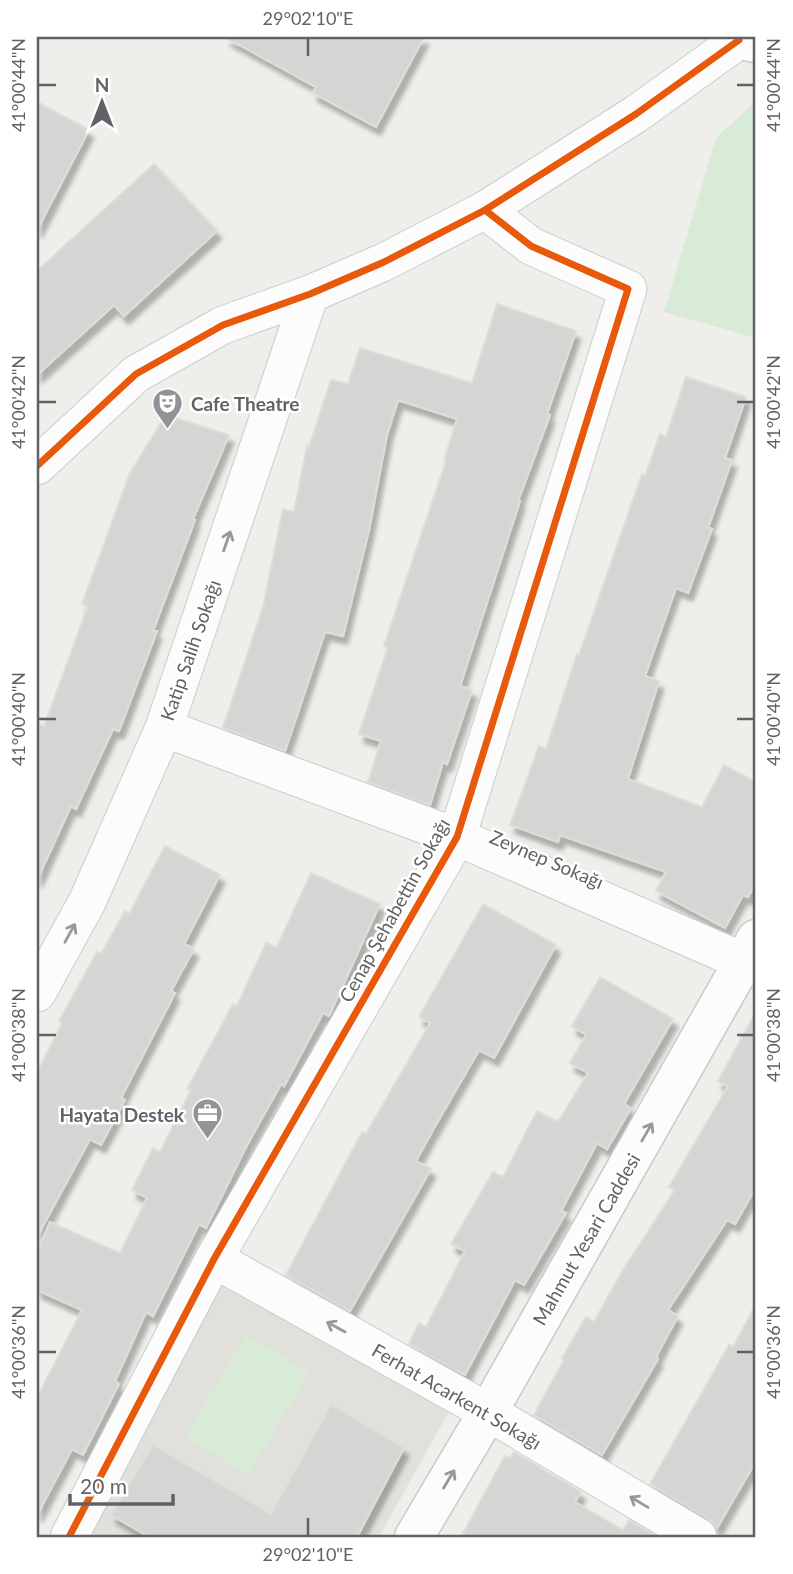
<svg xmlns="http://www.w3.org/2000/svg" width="793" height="1574" viewBox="0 0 793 1574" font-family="Lato,sans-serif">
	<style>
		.education { fill: #e2e0da }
		.green { fill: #d8ebd6 }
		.building { fill: #d6d5d3; stroke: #deddd9; stroke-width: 2; filter: url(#shadow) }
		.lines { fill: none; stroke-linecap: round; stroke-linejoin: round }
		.street-casing { stroke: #cbcccc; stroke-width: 39 }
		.secondary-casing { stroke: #cacacb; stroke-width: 41 }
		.street { stroke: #fdfcfc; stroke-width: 37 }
		.secondary { stroke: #fdfcfc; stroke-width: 38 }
		.cycleway-casing { stroke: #fff; stroke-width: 11 }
		.cycleway { stroke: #e8590c; stroke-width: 7 }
		.oneway { stroke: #96999c }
		.ticks { fill: none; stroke: #5f6368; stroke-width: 2.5 }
		.labels { text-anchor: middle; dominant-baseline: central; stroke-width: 5; stroke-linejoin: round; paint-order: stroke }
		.poi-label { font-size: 19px; font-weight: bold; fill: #5f6368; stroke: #fff; text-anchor: start }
		.street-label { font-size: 19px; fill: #5f6368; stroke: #fff }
		.neatline { fill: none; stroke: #5f6368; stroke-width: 2.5 }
		.ticks-label { font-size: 18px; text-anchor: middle; fill: #5f6368 }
	</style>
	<defs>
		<filter id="shadow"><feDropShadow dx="4.5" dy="8" stdDeviation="2" flood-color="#0004"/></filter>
	</defs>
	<rect width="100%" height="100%" fill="#efeeea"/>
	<path class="education" d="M223 1281 452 1406 379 1537H85Z"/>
	<g class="green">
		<path d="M756 101V338L664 312 716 138Z"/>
		<path d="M246 1335 309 1372 248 1475 185 1437Z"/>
	</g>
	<g class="building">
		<path d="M225 37H424L376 127 313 93 316 87Z"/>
		<path d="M37 102 89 130 37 230Z"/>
		<path d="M154 164 217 231 124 316 114 305 37 375V271Z"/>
		<path d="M497 304 576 331 547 414 550 415 518 501H520L460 686 472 690 447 764 443 762 430 805 368 782 381 741 359 734 388 647 384 646 446 461 444 460 457 419 398 400 387 435 369 530 343 636 325 632 285 751 223 728 263 607 283 509 294 512 307 446 309 447 331 380 348 384 360 348 472 383Z"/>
		<path d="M686 377 746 397 725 458 732 460 708 528 712 529 688 593 676 588 645 676 659 681 628 779 702 807 724 765 756 782V882L748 897 743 895 725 928 656 891 666 872 560 835 558 842 510 825 539 746 546 749 577 654 579 655 642 474 645 476 660 434 666 437Z"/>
		<path d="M166 415 229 435 193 519 195 520 153 631H157L119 731 113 729 76 809 71 806 37 880V723L44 726 88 606 82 604 130 473Z"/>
		<path d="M165 846 220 875 184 944 194 949 171 991 175 993 121 1098 125 1100 101 1145 90 1139 37 1237V1073L62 1023 59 1021 97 952 101 954 125 911 129 914Z"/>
		<path d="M311 873 380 904 329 1016 323 1013 284 1086 281 1084 247 1145 206 1228 199 1224 153 1316 146 1312 115 1381 119 1384 83 1455 72 1449 37 1515V1398L82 1310 37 1290V1253L50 1222 120 1253 147 1198 132 1190 153 1148 160 1152 191 1090 187 1089 233 1004 237 1006 266 943 277 947Z"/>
		<path d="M483 904 556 945 494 1058 479 1050 434 1128 416 1161 431 1169 350 1311 286 1275 362 1132 366 1134 430 1023 419 1017Z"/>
		<path d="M600 977 673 1019 624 1104 631 1108 607 1149 597 1143 561 1211 566 1213 524 1285 515 1280 465 1375 409 1344 419 1323 426 1327 465 1251 451 1244 493 1172 503 1177 537 1111 558 1122 588 1073 570 1063 586 1035 572 1026Z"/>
		<path d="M756 1012V1187L735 1224 727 1220 668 1310 678 1316 656 1357 658 1359 602 1455 534 1415 564 1360 562 1358 586 1317 594 1322 623 1270 675 1190 669 1187 728 1086 718 1081Z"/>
		<path d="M756 1304V1461L717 1528 709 1519 650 1484 729 1345 733 1347Z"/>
		<path d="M331 1405 404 1448 357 1537H149L111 1515 153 1445 271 1514Z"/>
		<path d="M514 1452 581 1492 575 1502 623 1530 629 1520 657 1537H461L505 1456 510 1458Z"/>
	</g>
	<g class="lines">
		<defs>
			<g id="street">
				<path d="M37 466 136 374 223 325 310 294 384 262 485 210 636 114 739 40"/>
				<path d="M164 728 457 837 756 967"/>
				<path d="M37 993 87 902 164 728 310 294"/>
				<path d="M214 1259 488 1412 698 1537"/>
				<path d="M69 1537 214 1259 457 837 628 289 531 246 485 210"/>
			</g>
			<g id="secondary">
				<path d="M732 37 739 40 756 43"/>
				<path d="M414 1537 488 1412 756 939"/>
			</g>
		</defs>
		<use href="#street" class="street-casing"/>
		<use href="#secondary" class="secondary-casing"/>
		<use href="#street" class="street"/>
		<use href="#secondary" class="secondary"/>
		<defs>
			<g id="cycleway">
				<path d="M37 466 136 374 223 325 310 294 384 262 485 210 636 114 739 40"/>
				<path d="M69 1537 214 1259 457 837 628 289 531 246 485 210"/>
			</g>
		</defs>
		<use href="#cycleway" class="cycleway-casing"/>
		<use href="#cycleway" class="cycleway"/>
	</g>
	<defs><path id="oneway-shaft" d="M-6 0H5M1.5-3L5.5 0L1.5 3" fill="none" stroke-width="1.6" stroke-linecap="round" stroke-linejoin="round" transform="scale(1.75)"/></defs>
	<g class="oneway">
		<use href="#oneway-shaft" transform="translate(227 541) rotate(-71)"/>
		<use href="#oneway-shaft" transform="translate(70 933) rotate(-61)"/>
		<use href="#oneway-shaft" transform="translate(647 1132) rotate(-60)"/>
		<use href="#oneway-shaft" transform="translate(336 1327) rotate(-151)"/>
		<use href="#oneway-shaft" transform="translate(449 1479) rotate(-59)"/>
		<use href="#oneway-shaft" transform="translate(639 1502) rotate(-149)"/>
	</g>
	<path class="ticks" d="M308 38V56M38 85H56M737 85H754M38 402H56M737 402H754M38 719H56M737 719H754M38 1035H56M737 1035H754M38 1352H56M737 1352H754M308 1518V1536"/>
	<defs>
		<symbol id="theatre-pin" viewBox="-11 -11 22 30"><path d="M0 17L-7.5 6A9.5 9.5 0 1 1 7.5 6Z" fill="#919496" stroke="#fff"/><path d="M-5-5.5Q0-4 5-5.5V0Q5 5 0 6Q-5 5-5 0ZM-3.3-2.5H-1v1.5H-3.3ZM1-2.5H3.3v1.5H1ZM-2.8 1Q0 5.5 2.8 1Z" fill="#fff"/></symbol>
		<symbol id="office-pin" viewBox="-11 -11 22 30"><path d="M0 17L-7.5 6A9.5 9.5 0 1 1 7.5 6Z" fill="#919496" stroke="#fff"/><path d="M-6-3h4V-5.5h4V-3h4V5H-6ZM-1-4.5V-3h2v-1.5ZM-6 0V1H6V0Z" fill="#fff"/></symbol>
	</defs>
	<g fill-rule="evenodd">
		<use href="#theatre-pin" x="150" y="386" width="35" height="47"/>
		<use href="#office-pin" x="190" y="1096" width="35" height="47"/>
	</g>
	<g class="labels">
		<g class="poi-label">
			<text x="191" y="403">Cafe Theatre</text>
			<text x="184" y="1114" text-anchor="end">Hayata Destek</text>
		</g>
		<g class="street-label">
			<text transform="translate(190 650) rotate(-71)">Katip Salih Sokağı</text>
			<text transform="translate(547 859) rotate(23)">Zeynep Sokağı</text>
			<text transform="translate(394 910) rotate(-61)">Cenap Şehabettin Sokağı</text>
			<text transform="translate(586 1239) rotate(-60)">Mahmut Yesari Caddesi</text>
			<text transform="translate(457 1396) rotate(30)">Ferhat Acarkent Sokağı</text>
		</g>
	</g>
	<rect width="793" height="1574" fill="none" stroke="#ffffff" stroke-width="77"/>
	<g transform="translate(102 102)" stroke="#ffffff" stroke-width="5" paint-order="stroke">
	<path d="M0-5L12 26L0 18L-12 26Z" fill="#5f6368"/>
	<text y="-10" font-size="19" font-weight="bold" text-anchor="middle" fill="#5f6368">N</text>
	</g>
	<path d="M70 1494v10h103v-10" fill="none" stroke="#5f6368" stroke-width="3.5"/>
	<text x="80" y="1494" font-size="21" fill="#5f6368" stroke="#ffffff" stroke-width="5" paint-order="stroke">20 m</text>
	<rect x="38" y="38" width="716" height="1498" class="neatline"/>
	<g class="ticks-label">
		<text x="308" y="25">29°02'10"E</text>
		<text transform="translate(19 85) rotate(-90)" y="6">41°00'44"N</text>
		<text transform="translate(774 85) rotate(-90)" y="6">41°00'44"N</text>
		<text transform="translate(19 402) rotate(-90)" y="6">41°00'42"N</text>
		<text transform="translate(774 402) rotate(-90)" y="6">41°00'42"N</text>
		<text transform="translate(19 719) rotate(-90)" y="6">41°00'40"N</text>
		<text transform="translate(774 719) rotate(-90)" y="6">41°00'40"N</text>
		<text transform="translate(19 1035) rotate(-90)" y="6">41°00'38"N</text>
		<text transform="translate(774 1035) rotate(-90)" y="6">41°00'38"N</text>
		<text transform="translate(19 1352) rotate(-90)" y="6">41°00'36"N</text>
		<text transform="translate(774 1352) rotate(-90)" y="6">41°00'36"N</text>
		<text x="308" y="1561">29°02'10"E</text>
	</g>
</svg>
